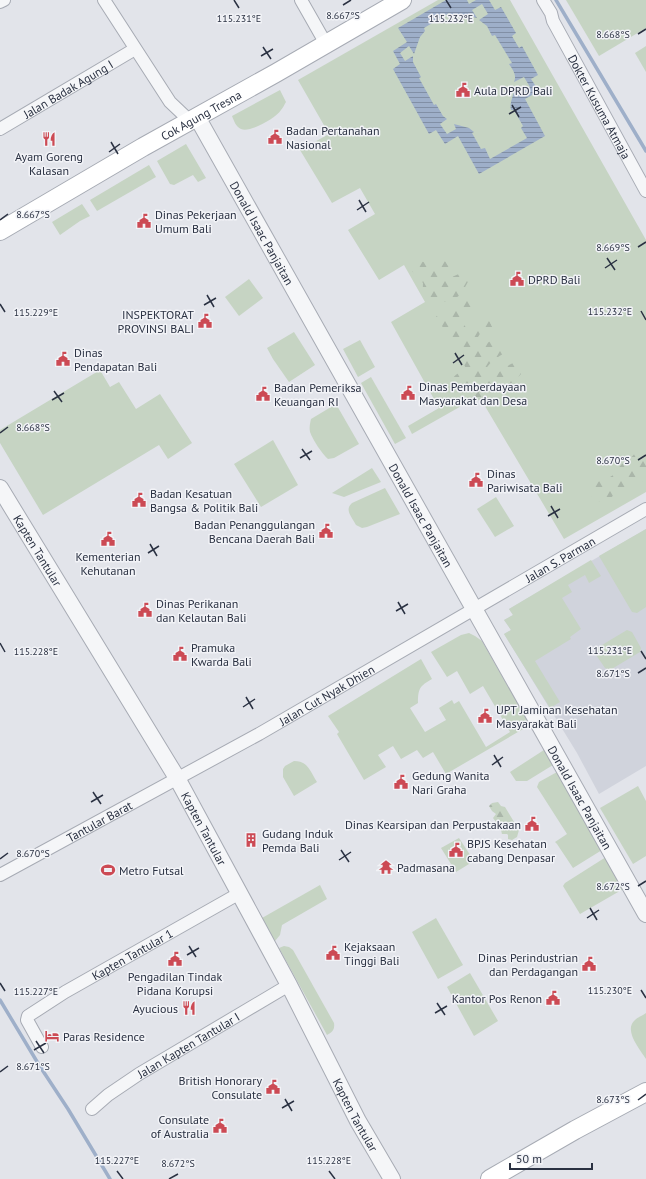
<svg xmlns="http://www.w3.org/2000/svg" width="646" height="1179" viewBox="0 0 646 1179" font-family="'PT Sans',sans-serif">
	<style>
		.built { fill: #d0d3dc }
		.green { fill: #c6d4c3 }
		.forest { fill: url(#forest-firs) }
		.water { fill: url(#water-rules); fill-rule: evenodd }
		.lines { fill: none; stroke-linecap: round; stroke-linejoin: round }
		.stream { stroke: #9eafc9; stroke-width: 3.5 }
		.minor-casing { stroke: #a7abb4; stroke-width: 14 }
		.tertiary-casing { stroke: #a7abb4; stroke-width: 18 }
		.secondary-casing { stroke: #a7abb4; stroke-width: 20 }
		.minor { stroke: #f5f6f8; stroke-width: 12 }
		.tertiary { stroke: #f5f6f8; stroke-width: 16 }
		.secondary { stroke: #fff; stroke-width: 18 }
		.ticks { fill: none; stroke: #2a3142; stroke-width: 1.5 }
		.labels { text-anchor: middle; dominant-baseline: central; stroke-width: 3; stroke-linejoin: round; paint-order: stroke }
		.street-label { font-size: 12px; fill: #2a3142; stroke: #f2f3f7 }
		.poi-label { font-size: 12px; fill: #2a3142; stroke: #f2f3f7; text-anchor: start }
		.ticks-label { font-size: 10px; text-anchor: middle; fill: #2a3142; stroke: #f2f3f7; stroke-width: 3; stroke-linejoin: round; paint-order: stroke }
	</style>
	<defs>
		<pattern id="forest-firs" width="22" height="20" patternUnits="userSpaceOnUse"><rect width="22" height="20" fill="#c6d4c3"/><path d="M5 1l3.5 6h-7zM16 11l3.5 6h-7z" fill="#aab6a9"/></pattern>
		<pattern id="water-rules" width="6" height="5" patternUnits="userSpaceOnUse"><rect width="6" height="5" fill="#9eafc9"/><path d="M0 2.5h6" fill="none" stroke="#818fa5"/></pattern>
	</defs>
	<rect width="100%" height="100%" fill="#e2e4ea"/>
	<path class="built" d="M646 529V766L599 794 577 753 504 634 511 630 504 620 513 615 509 609Z"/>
	<g class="green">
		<path d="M438 0H510L646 240V492L564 539 479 396 412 434 408 426 439 408 391 322 425 302 404 265 379 280 348 230 375 214 360 188 332 203 300 150 329 134 298 80Z"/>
		<path d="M566 0H646V28L599 56Z"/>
		<path d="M646 46V72L635 53Z"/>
		<path d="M280 90 286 102C284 105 283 108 281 110 276 118 250 133 241 129 236 127 234 121 232 116Z"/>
		<path d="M186 144 206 178 198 182 193 175 174 185 170 184 157 161Z"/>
		<path d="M149 165 156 177 97 211 90 200Z"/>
		<path d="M82 204 90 216 80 221 60 235 52 222Z"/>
		<path d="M249 279 263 298 239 316 225 297Z"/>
		<path d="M294 332 315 365 289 382 273 359 267 348Z"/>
		<path d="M360 340 375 367 358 377 343 349Z"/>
		<path d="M100 370 110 387 119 382 136 409 160 394 192 443 168 459 159 445 43 515 0 443V430Z"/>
		<path d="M371 377 406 438 395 444 361 383Z"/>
		<path d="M336 404 359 444 334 458 328 459C322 454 313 440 310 432 309 428 310 423 311 419Z"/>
		<path d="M273 440 298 485 261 507 234 464Z"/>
		<path d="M372 468 381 482 344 497 332 493Z"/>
		<path d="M385 488 400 514 367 527 362 528 356 525C352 517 344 510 352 503Z"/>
		<path d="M496 497 514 526 495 537 477 509Z"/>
		<path d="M646 529V607L637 613 632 612 599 556Z"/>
		<path d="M591 560 601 576 589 583 585 575 568 585 572 592 562 598 581 629 570 637 571 639 535 661 560 702 550 708 504 634 511 630 504 620 513 615 509 609Z"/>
		<path d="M627 630 632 632 641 648 640 652 610 670 605 668 596 655 597 648Z"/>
		<path d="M469 633 475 636 482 641 530 725 446 774 433 752 423 758 417 750 401 759 393 746 378 755 386 767 364 780 337 734 339 732 328 716 421 659 432 679C420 686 418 688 418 703L410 708 425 732 446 720 439 708 452 700 454 704 459 701 486 747 510 732 483 686 470 694 457 671 447 677 431 652 461 635Z"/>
		<path d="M544 750 553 765 527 781H516L510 772Z"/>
		<path d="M294 761C308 761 310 771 317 782L294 796 283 777V769L285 766Z"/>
		<path d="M557 772 602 850 573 868 557 844 555 842 567 834 537 787 539 782Z"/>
		<path d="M638 786 646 801V856L633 864 600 808Z"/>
		<path d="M459 838 474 861 456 872 441 848Z"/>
		<path d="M606 857 625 888 580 914 563 886 565 883Z"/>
		<path d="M320 885 327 899 282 925 280 935 275 941 262 918Z"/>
		<path d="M436 918 463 965 438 979 412 932Z"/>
		<path d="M284 946 289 947 293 950 334 1023C335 1030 332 1032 327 1035L279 948Z"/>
		<path d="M470 973 498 1021 474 1036 447 987Z"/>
		<path d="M646 1013V1059C640 1049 623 1030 635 1020 638 1017 642 1016 646 1013Z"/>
	</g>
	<g class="forest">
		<path d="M412 261 439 263 445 261 450 268 441 275 445 280 461 273 469 280C466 285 463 291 460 295 453 301 442 301 435 306 426 301 422 293 423 283L409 268Z"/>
		<path d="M471 299H477L480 305 477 309 475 314 463 323 468 331 483 321 489 320 493 329 481 332 478 337 470 343 475 350 494 339 500 340 508 351C498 357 486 363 484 375L492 378 505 367 513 363 519 368 521 374C511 387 491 396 476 401L472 392 480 386 475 383 463 391 456 385 452 379C457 373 460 372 467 370L461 360 458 353 454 348 444 329 436 317 439 313Z"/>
		<path d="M635 453 646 456V473H644L642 482 632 488C619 484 614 496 606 503L598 501 592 497C588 480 599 483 610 477 616 474 618 467 623 463 628 459 631 459 635 453Z"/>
		<path d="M498 802 501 806 505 807 519 830 517 837 512 840 508 839V835L507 834H502L500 826 496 822 493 818 496 814 492 811 489 806 492 803Z"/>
	</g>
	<path class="water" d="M446 0H467L469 4 476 0H489L495 10 501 7 516 33 512 36 519 48 522 46 538 75 531 79 539 91 525 99 545 136 479 174 458 136 445 144 436 130 429 134 393 69 400 64 393 51 407 42 398 28ZM482 4 488 14 479 20 487 26 492 36 495 35 512 63 509 64C513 70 517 75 514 82L524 77 530 87 519 93 515 87C514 95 509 103 511 110H514L523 126 521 128 527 138 490 159 485 148 481 149 472 133 474 132 469 128 454 124 456 129 447 134 440 124 447 119 443 116 436 104 434 105 419 78 421 77 413 62V56L405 61 400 53 409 46 414 54 420 37 425 31 424 28 449 13 452 16 466 15 477 18 472 10Z"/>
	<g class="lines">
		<g class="stream">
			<path d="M556 0 646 151"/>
			<path d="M0 1000 39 1065 68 1109 110 1179"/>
		</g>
		<defs>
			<g id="minor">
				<path d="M104 0 170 102 190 121"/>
				<path d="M301 0 326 44"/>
				<path id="s1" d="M543 0 551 13 553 21 646 191"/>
				<path d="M0 2 4 0"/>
				<path id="s2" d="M0 129 135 49"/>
				<path id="s3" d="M0 875 259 734 646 509"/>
				<path id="s4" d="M42 1047 27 1020 28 1016 65 992 240 893"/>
				<path id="s5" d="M92 1109 108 1095 139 1074 289 985"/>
			</g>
			<g id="tertiary">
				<path id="s6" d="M197 117 646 914"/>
				<path id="s7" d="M0 488 177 778 289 985 358 1121 392 1179"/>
			</g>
			<g id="secondary">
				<path id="s8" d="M0 231 143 147 276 73 402 0"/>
				<path d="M490 1179 575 1130 646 1092"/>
			</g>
		</defs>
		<use href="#minor" class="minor-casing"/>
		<use href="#tertiary" class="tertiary-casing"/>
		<use href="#secondary" class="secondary-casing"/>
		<use href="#minor" class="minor"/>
		<use href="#tertiary" class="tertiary"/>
		<use href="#secondary" class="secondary"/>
	</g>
	<path class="ticks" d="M234 0 239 8M446 0 451 8M343 5 351 0M638 34 646 29M263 47 271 59M261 56 273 49M512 105 519 117M509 114 521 107M111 142 118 154M109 152 120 144M359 200 366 212M357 210 369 202M0 220 8 214M638 247 646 242M607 258 615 270M605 268 617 260M207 295 214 307M0 304 5 312M204 305 216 298M641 311 646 320M455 353 462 365M453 363 464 355M54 391 62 402M52 400 64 393M0 433 8 427M302 449 310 460M300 458 312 451M638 460 646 455M551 506 558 518M548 516 560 509M150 544 157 556M148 553 159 546M398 602 405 614M396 611 408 604M0 643 5 652M641 651 646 659M638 673 646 668M246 697 253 709M243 707 255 699M494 755 501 767M492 765 503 757M93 792 101 804M91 802 103 795M341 850 349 862M0 859 8 853M339 860 351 852M638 886 646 881M590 908 597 920M587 918 599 910M189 946 196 957M187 955 199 948M0 983 5 991M641 990 646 998M437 1003 445 1015M435 1013 447 1006M36 1041 44 1053M34 1050 46 1043M0 1072 8 1066M285 1099 292 1111M638 1100 646 1094M282 1108 294 1101M117 1171 123 1179M329 1171 335 1179M169 1179 178 1174"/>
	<defs>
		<symbol id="civic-bare" viewBox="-9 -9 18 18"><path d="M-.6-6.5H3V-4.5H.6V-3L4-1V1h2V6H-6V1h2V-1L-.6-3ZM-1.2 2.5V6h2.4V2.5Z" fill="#cc4a54" stroke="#f2f3f7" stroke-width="2.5" paint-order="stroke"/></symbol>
		<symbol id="restaurant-bare" viewBox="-9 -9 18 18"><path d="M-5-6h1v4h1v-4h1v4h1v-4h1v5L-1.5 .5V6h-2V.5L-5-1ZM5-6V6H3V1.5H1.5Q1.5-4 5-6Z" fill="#cc4a54" stroke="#f2f3f7" stroke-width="2.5" paint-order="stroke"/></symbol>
		<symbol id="building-bare" viewBox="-9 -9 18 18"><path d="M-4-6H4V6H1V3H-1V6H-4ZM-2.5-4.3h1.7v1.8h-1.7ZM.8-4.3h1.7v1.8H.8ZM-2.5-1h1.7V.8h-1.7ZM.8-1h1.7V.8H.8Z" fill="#cc4a54" stroke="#f2f3f7" stroke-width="2.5" paint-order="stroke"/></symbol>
		<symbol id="temple-bare" viewBox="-9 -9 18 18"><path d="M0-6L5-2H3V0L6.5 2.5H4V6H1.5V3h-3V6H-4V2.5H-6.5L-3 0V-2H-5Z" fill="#cc4a54" stroke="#f2f3f7" stroke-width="2.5" paint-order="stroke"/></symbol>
		<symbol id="stadium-bare" viewBox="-9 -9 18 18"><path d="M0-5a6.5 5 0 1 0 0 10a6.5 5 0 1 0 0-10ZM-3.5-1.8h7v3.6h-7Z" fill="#cc4a54" stroke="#f2f3f7" stroke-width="2.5" paint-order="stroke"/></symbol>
		<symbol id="hotel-bare" viewBox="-9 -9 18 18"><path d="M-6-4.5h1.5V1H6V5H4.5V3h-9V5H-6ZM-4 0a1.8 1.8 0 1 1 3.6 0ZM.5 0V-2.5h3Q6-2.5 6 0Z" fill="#cc4a54" stroke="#f2f3f7" stroke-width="2.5" paint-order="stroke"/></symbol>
	</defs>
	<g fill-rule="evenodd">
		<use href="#civic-bare" x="453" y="80" width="20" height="20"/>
		<use href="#civic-bare" x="265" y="127" width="20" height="20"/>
		<use href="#restaurant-bare" x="39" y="129" width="20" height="20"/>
		<use href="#civic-bare" x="134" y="211" width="20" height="20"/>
		<use href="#civic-bare" x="507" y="269" width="20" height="20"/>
		<use href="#civic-bare" x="195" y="311" width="20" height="20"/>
		<use href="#civic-bare" x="53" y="349" width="20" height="20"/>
		<use href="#civic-bare" x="398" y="383" width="20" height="20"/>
		<use href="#civic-bare" x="253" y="384" width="20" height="20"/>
		<use href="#civic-bare" x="466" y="470" width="20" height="20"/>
		<use href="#civic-bare" x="129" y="490" width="20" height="20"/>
		<use href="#civic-bare" x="316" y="521" width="20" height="20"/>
		<use href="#civic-bare" x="98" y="529" width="20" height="20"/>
		<use href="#civic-bare" x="135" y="600" width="20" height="20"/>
		<use href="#civic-bare" x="170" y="644" width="20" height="20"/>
		<use href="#civic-bare" x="475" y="706" width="20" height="20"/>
		<use href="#civic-bare" x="391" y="772" width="20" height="20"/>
		<use href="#civic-bare" x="522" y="814" width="20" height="20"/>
		<use href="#building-bare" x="241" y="830" width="20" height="20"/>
		<use href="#civic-bare" x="446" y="840" width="20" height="20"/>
		<use href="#temple-bare" x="376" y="857" width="20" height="20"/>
		<use href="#stadium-bare" x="98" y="860" width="20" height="20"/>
		<use href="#civic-bare" x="323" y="943" width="20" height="20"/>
		<use href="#civic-bare" x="165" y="949" width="20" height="20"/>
		<use href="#civic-bare" x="579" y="954" width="20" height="20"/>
		<use href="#civic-bare" x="543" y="988" width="20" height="20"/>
		<use href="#restaurant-bare" x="179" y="998" width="20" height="20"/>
		<use href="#hotel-bare" x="42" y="1026" width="20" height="20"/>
		<use href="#civic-bare" x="263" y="1077" width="20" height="20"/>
		<use href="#civic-bare" x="210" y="1116" width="20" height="20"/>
	</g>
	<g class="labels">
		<g class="street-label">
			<text stroke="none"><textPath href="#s2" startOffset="79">Jalan Badak Agung I</textPath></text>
			<text stroke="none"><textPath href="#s1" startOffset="121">Dokter Kusuma Atmaja</textPath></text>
			<text stroke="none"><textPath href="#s8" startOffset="232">Cok Agung Tresna</textPath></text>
			<text stroke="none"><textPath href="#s6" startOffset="133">Donald Isaac Panjaitan</textPath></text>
			<text stroke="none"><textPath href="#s6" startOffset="457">Donald Isaac Panjaitan</textPath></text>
			<text stroke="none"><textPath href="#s7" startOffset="73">Kapten Tantular</textPath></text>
			<text stroke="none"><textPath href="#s3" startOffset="643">Jalan S. Parman</textPath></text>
			<text stroke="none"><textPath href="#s3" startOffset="373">Jalan Cut Nyak Dhien</textPath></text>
			<text stroke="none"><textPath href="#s6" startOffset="781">Donald Isaac Panjaitan</textPath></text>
			<text stroke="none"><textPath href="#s3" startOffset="113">Tantular Barat</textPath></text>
			<text stroke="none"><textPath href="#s7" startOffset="397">Kapten Tantular</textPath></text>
			<text stroke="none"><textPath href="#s4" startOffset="156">Kapten Tantular 1</textPath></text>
			<text stroke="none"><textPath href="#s5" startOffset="116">Jalan Kapten Tantular I</textPath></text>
			<text stroke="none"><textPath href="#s7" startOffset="721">Kapten Tantular</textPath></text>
		</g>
		<g class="poi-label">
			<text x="474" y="90">Aula DPRD Bali</text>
			<text x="286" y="130">Badan Pertanahan<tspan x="286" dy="14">Nasional</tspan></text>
			<text x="49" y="156" text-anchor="middle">Ayam Goreng<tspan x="49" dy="14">Kalasan</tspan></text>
			<text x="155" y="214">Dinas Pekerjaan<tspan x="155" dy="14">Umum Bali</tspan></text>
			<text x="528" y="279">DPRD Bali</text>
			<text x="194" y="314" text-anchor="end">INSPEKTORAT<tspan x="194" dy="14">PROVINSI BALI</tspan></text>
			<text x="74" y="352">Dinas<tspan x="74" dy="14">Pendapatan Bali</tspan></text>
			<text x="419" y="386">Dinas Pemberdayaan<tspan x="419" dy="14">Masyarakat dan Desa</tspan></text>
			<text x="274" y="387">Badan Pemeriksa<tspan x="274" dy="14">Keuangan RI</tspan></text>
			<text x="487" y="473">Dinas<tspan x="487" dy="14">Pariwisata Bali</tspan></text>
			<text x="150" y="493">Badan Kesatuan<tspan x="150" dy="14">Bangsa &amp; Politik Bali</tspan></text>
			<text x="315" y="524" text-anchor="end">Badan Penanggulangan<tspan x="315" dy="14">Bencana Daerah Bali</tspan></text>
			<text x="108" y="556" text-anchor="middle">Kementerian<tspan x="108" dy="14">Kehutanan</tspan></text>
			<text x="156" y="603">Dinas Perikanan<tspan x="156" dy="14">dan Kelautan Bali</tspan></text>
			<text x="191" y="647">Pramuka<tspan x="191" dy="14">Kwarda Bali</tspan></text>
			<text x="496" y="709">UPT Jaminan Kesehatan<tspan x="496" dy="14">Masyarakat Bali</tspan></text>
			<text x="412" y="775">Gedung Wanita<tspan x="412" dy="14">Nari Graha</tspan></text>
			<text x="521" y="824" text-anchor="end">Dinas Kearsipan dan Perpustakaan</text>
			<text x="262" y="833">Gudang Induk<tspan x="262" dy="14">Pemda Bali</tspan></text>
			<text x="467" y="843">BPJS Kesehatan<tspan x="467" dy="14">cabang Denpasar</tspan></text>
			<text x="397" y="867">Padmasana</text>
			<text x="119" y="870">Metro Futsal</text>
			<text x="344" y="946">Kejaksaan<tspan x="344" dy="14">Tinggi Bali</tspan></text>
			<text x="578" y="957" text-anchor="end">Dinas Perindustrian<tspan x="578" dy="14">dan Perdagangan</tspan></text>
			<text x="175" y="976" text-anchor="middle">Pengadilan Tindak<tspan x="175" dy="14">Pidana Korupsi</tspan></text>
			<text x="542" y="998" text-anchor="end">Kantor Pos Renon</text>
			<text x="178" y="1008" text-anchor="end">Ayucious</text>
			<text x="63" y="1036">Paras Residence</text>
			<text x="262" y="1080" text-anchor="end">British Honorary<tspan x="262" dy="14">Consulate</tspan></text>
			<text x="209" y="1119" text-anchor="end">Consulate<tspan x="209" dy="14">of Australia</tspan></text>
		</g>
	</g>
	<g class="ticks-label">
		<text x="343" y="19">8.667°S</text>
		<text x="239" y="22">115.231°E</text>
		<text x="451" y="22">115.232°E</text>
		<text x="613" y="38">8.668°S</text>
		<text x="33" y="218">8.667°S</text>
		<text x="613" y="251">8.669°S</text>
		<text x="610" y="315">115.232°E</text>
		<text x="36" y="316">115.229°E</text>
		<text x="33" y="431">8.668°S</text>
		<text x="613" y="464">8.670°S</text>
		<text x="610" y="654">115.231°E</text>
		<text x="36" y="655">115.228°E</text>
		<text x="613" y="677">8.671°S</text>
		<text x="33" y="857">8.670°S</text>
		<text x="613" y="890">8.672°S</text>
		<text x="610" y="994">115.230°E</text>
		<text x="36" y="995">115.227°E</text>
		<text x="33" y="1070">8.671°S</text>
		<text x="613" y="1103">8.673°S</text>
		<text x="117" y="1164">115.227°E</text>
		<text x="329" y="1164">115.228°E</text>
		<text x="178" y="1167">8.672°S</text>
	</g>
	<path d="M510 1163v6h82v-6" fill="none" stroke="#2a3142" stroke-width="2"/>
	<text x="516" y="1163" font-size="12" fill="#2a3142" stroke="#f2f3f7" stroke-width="3" paint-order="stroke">50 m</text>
</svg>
